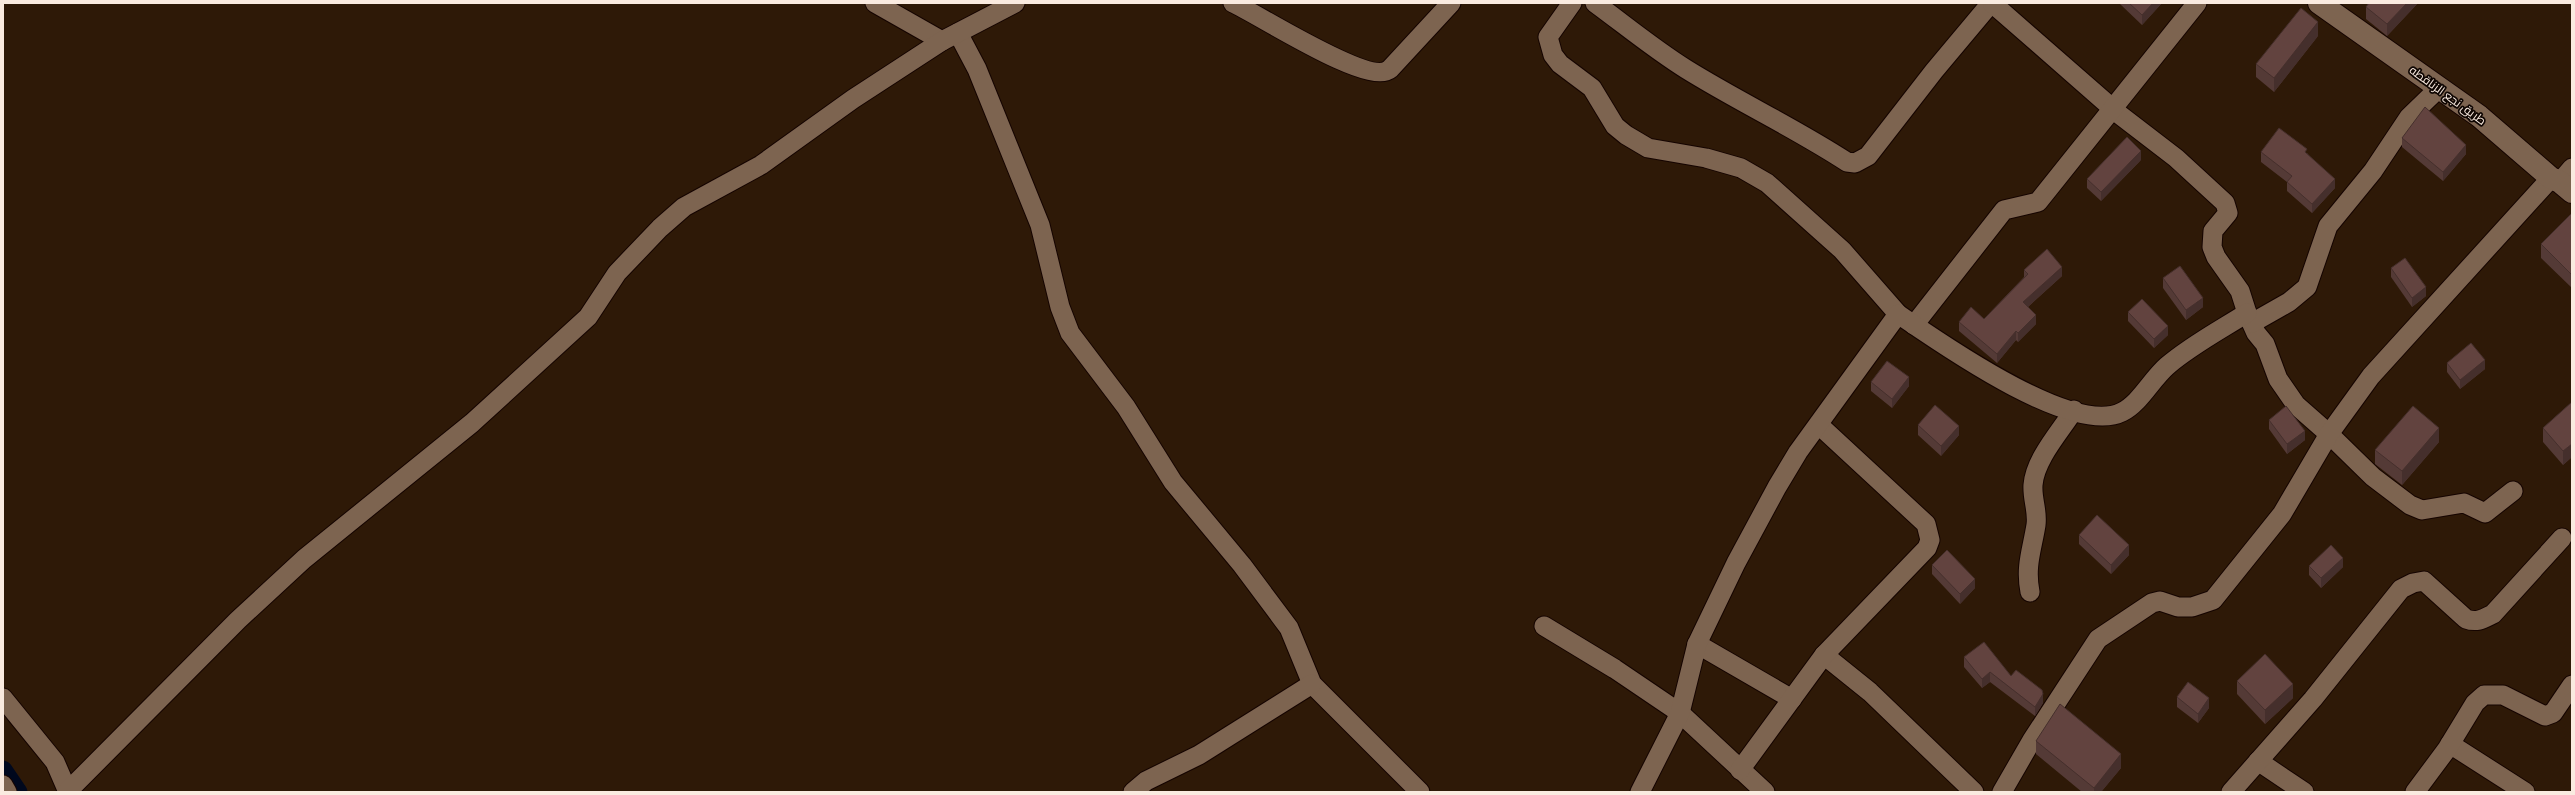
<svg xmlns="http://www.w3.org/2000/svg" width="2575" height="795" viewBox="0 0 2575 795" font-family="'IBM Plex Serif',Cairo,serif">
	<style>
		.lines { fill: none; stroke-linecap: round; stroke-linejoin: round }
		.canal { stroke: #00081d; stroke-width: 19 }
		.street-casing { stroke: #150400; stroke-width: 21 }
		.secondary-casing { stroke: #150400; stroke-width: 24 }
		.street { stroke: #7d6450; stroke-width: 19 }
		.secondary { stroke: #7d6450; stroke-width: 22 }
		.wall { fill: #543a36 }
		.shaded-wall { fill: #452f2c }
		.building { fill: #62433f; stroke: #452f2c }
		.labels { text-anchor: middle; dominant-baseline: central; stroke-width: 3.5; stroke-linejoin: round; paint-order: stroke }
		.street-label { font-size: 12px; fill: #faebe0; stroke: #0f0602 }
	</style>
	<rect width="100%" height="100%" fill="#2e1907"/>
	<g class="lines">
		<path class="canal" d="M3 770 18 792"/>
		<defs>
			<g id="street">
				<path d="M875 3 942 41"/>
				<path d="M1233 3C1258 14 1369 87 1390 69L1451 3"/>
				<path d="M1572 3 1548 37 1553 55 1560 64 1592 88 1615 126 1626 135 1648 148 1706 158 1741 168 1767 183 1842 250 1898 314"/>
				<path d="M1595 3C1625 25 1654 49 1686 69 1739 102 1795 128 1847 162L1855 163 1868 156 1934 71 1991 3"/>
				<path d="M1992 3 2120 115 2176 158 2225 203 2228 213 2213 231 2212 247 2216 257 2240 291 2247 313 2256 333 2265 344 2278 379 2296 405 2329 434 2373 477 2410 505 2422 510 2464 503 2485 513 2513 491"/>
				<path d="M958 33 977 69 1040 225 1060 307 1070 333 1126 407 1173 482 1242 565 1289 628 1312 684 1420 792"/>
				<path d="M2560 182 2572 168"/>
				<path d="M2252 323 2289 302 2307 287 2328 226 2373 171 2409 117 2439 88"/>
				<path d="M1914 325 2004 210 2038 202 2197 3"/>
				<path d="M2030 592C2025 566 2032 550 2036 525 2038 511 2032 499 2033 485 2035 459 2060 432 2074 410"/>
				<path d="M1544 626 1615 669 1680 713 1765 792"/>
				<path d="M1697 644 1792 699"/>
				<path d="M1824 655 1870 692 1974 792"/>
				<path d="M3 698 55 762 68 792"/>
				<path d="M2450 744 2525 792"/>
				<path d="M2258 761 2304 792"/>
				<path d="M1740 770 1824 655 1927 548 1930 540 1926 524 1819 425"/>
				<path d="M3 785 7 792"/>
				<path d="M67 792 238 620 304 559 472 423 588 317 617 273 660 228 684 207 761 165 853 99 942 41 1015 3"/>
				<path d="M1133 792 1146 781 1199 755 1312 684"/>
				<path d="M1640 792 1680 713 1697 644 1736 563 1777 487 1798 452 1898 314C1939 342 2073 437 2122 412 2140 403 2151 380 2167 366 2190 346 2220 330 2247 313"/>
				<path d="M2002 792 2032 740 2098 639 2152 603 2160 601 2178 607H2192L2213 600 2282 514 2329 434 2371 376 2551 178"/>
				<path d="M2231 792 2313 699 2401 589 2413 583 2424 581 2466 619C2477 623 2483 619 2493 614L2562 538"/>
				<path d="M2415 792 2447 749 2475 703 2484 695H2503L2545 716 2553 713 2572 685"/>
			</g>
			<path id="secondary" d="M2319 3 2479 116 2551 178 2560 182 2572 192"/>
		</defs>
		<use href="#street" class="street-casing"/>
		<use href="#secondary" class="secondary-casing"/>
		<use href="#street" class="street"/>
		<use href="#secondary" class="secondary"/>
	</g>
	<g class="wall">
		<path d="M2120 3H2162L2142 25 2120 4Z"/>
		<path d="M2369 3H2418L2387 36 2366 19V7Z"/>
		<path d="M2318 36 2274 92 2256 77V64Z"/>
		<path d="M2402 138 2466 154 2443 181 2402 147Z"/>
		<path d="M2261 152 2307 153 2335 188 2312 213 2287 191V182L2261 162Z"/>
		<path d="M2141 160 2101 201 2087 188V179Z"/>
		<path d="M2572 213V288L2541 258V244Z"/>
		<path d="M2391 268 2426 296 2412 307 2391 277Z"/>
		<path d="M2024 270 2062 276 2028 307 2036 324 2018 342 2016 340 1997 363 1959 331V322L1984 319 2024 277Z"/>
		<path d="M2163 278 2203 307 2186 320 2163 288Z"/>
		<path d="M2128 312 2168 335 2154 348 2128 321Z"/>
		<path d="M2447 363 2485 369 2460 389 2447 372Z"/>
		<path d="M1871 382 1909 386 1892 408 1871 391Z"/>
		<path d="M2572 402V457L2563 465 2543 442V428Z"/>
		<path d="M2269 420 2305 440 2287 454 2269 429Z"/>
		<path d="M1918 425 1959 435 1941 456 1918 435Z"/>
		<path d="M2439 442 2402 485 2375 464V450Z"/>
		<path d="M2079 535 2129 555 2111 574 2079 544Z"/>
		<path d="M1932 565 1975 588 1960 604 1932 574Z"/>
		<path d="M2309 566 2343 567 2321 588 2309 575Z"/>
		<path d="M1964 657 2011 676 2043 703 2035 716 1990 682 1982 688 1964 667Z"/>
		<path d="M2237 681 2293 698 2265 724 2237 694Z"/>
		<path d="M2177 697 2209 708 2198 723 2177 707Z"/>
		<path d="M2036 741 2121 768 2101 792H2082L2036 754Z"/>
	</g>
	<g class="shaded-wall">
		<path d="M2153 3H2162L2142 25V15Z"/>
		<path d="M2407 3H2418L2387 36V24Z"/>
		<path d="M2318 22V36L2274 92V78Z"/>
		<path d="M2466 145V154L2443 181V172Z"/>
		<path d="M2141 151V160L2101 201V192Z"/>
		<path d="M2335 179V188L2312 213V204Z"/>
		<path d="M2062 267V276L2023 311V302Z"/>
		<path d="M2426 287V296L2412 307V298Z"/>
		<path d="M2203 298V307L2186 320V310Z"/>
		<path d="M2036 315V324L2018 342V333Z"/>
		<path d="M2168 326V335L2154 348V339Z"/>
		<path d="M2016 331V340L1997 363V354Z"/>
		<path d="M2485 360V369L2460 389V380Z"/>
		<path d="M1909 377V386L1892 408V399Z"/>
		<path d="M1959 426V435L1941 456V446Z"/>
		<path d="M2439 428V442L2402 485V471Z"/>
		<path d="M2305 431V440L2287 454V444Z"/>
		<path d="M2572 444V457L2563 465V451Z"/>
		<path d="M2129 545V555L2111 574V565Z"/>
		<path d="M2343 558V567L2321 588V578Z"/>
		<path d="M1975 579V588L1960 604V594Z"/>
		<path d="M1990 672V682L1982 688V679Z"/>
		<path d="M2293 684V698L2265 724V710Z"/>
		<path d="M2043 694V703L2035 716V707Z"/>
		<path d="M2209 698V708L2198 723V714Z"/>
		<path d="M2121 754V768L2101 792H2094V788Z"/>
	</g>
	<g class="building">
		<path d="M2129 3H2153L2142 15Z"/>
		<path d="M2369 3H2407L2387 24 2366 7Z"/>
		<path d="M2301 8 2318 22 2274 78 2256 64Z"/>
		<path d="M2425 107 2466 145 2443 172 2402 138Z"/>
		<path d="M2279 128 2307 149 2305 152 2335 179 2312 204 2287 182 2292 176 2261 152Z"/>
		<path d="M2127 137 2141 151 2101 192 2087 179Z"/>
		<path d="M2572 213V275L2541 244Z"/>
		<path d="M2047 249 2062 267 2023 302 2036 315 2018 333 2016 331 1997 354 1959 322 1971 307 1984 319 2028 274 2024 270Z"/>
		<path d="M2405 258 2426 287 2412 298 2391 268Z"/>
		<path d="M2180 266 2203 298 2186 310 2163 278Z"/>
		<path d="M2142 299 2168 326 2154 339 2128 312Z"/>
		<path d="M2471 343 2485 360 2460 380 2447 363Z"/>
		<path d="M1887 361 1909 377 1892 399 1871 382Z"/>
		<path d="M2572 402V444L2563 451 2543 428Z"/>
		<path d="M1935 405 1959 426 1941 446 1918 425Z"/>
		<path d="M2286 406 2305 431 2287 444 2269 420Z"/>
		<path d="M2413 406 2439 428 2402 471 2375 450Z"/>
		<path d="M2097 515 2129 545 2111 565 2079 535Z"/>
		<path d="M2331 545 2343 558 2321 578 2309 566Z"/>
		<path d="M1947 550 1975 579 1960 594 1932 565Z"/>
		<path d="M1984 642 2011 676 2016 670 2042 690 2043 694 2035 707 1990 672 1982 679 1964 657Z"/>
		<path d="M2265 654 2293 684 2265 710 2237 681Z"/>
		<path d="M2188 682 2209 698 2198 714 2177 697Z"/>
		<path d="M2060 704 2121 754 2094 788 2036 741Z"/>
	</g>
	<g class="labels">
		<g class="street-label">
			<text transform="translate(2448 95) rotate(36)">طريق نجع الزناقطه</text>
		</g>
	</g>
	<rect width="2575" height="795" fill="none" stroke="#faebe0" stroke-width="8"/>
</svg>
